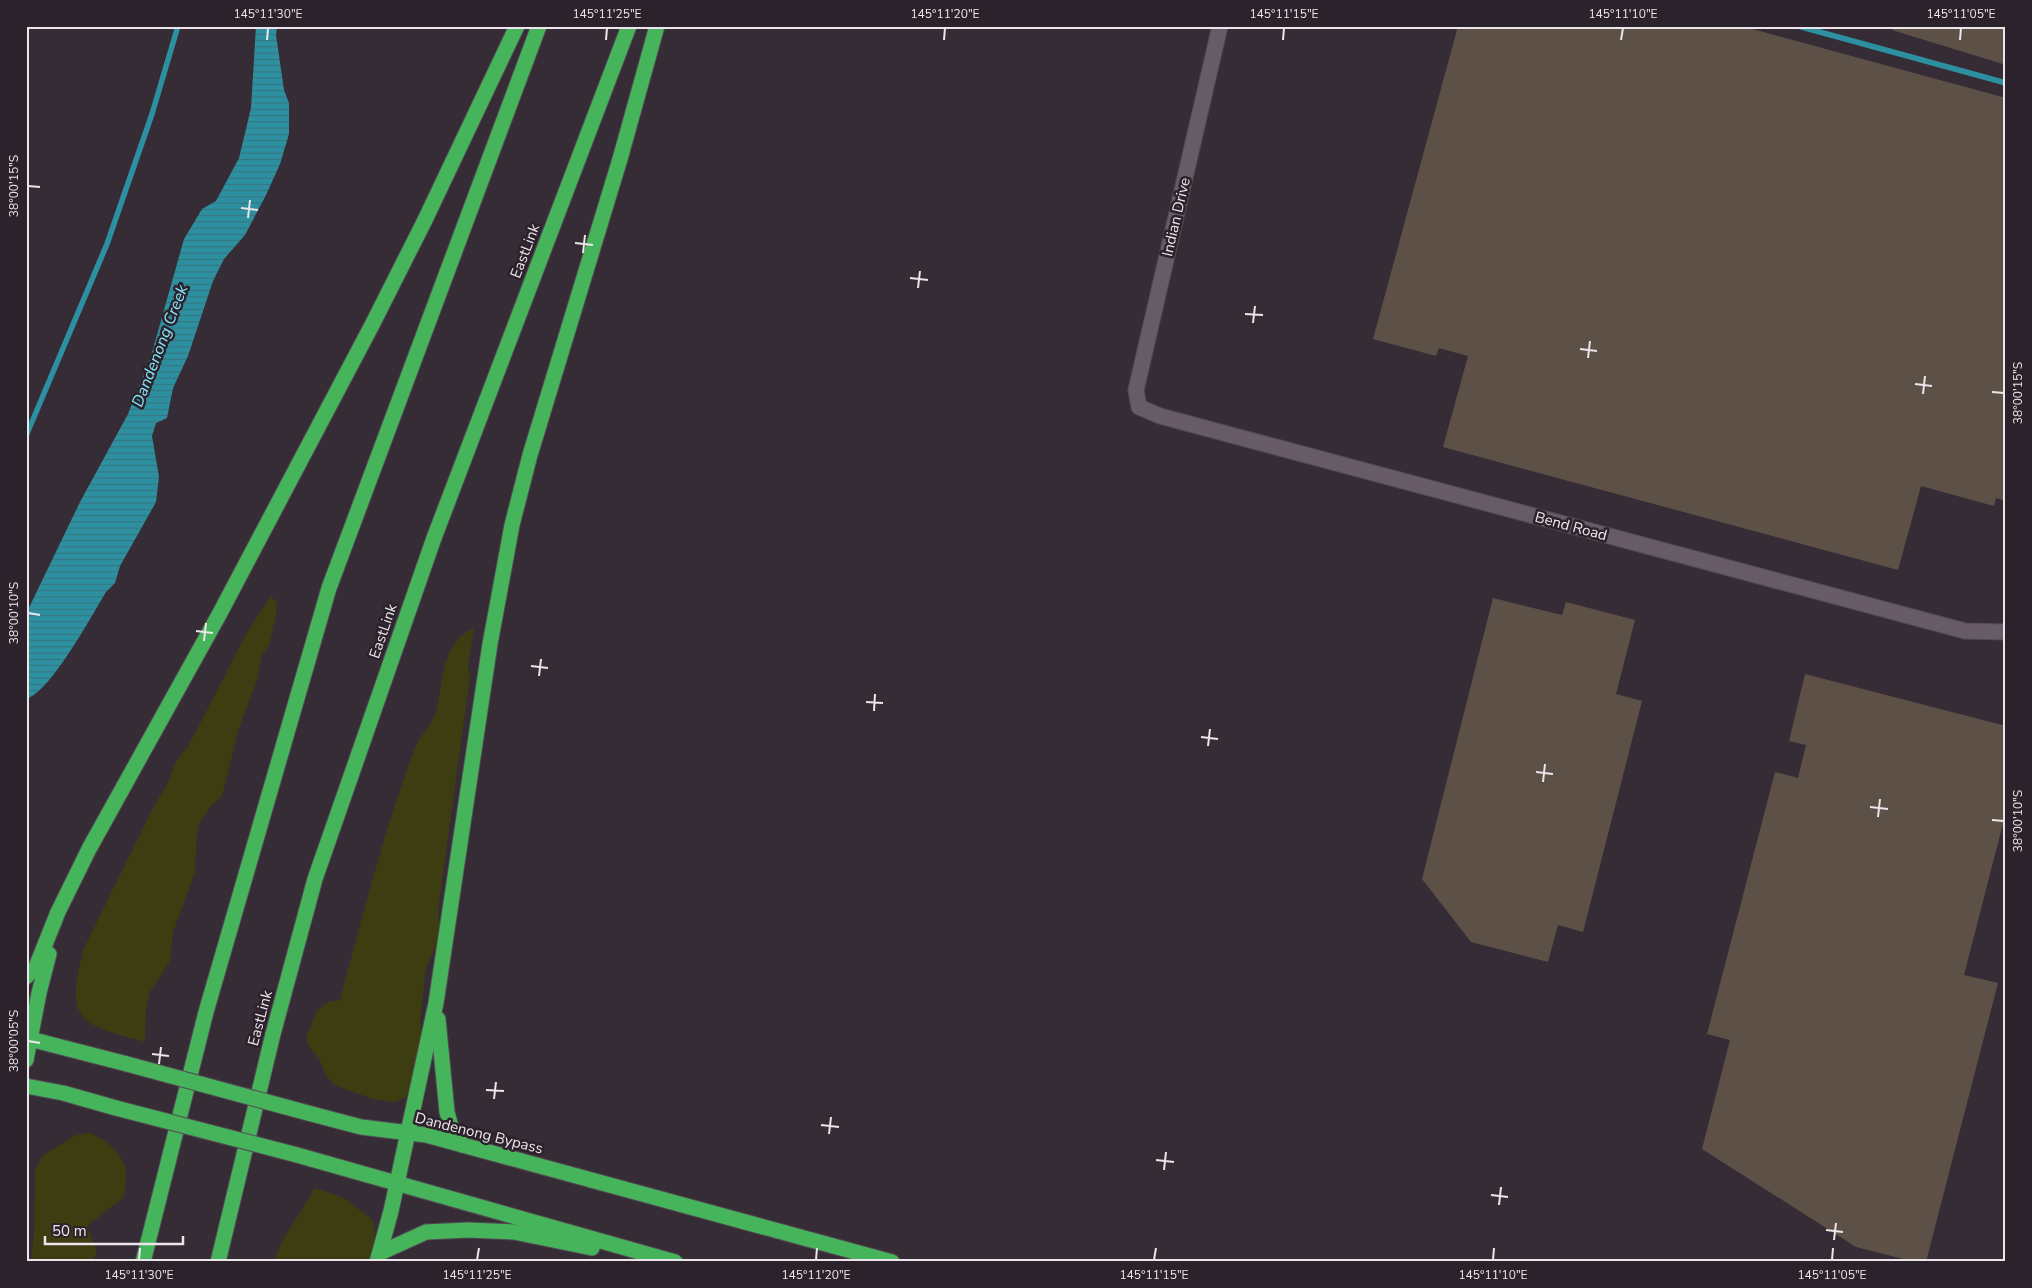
<svg xmlns="http://www.w3.org/2000/svg" width="2032" height="1288" viewBox="0 0 2032 1288" font-family="'Nunito Sans',sans-serif">
	<style>
		.grass { fill: #3c3d10 }
		.water { fill: url(#water-rules) }
		.lines { fill: none; stroke-linecap: round; stroke-linejoin: round }
		.stream { stroke: #2d90a0; stroke-width: 5.5 }
		.building { fill: #5d5147 }
		.street-casing { stroke: #534b54; stroke-width: 17 }
		.highway-casing { stroke: #534b54; stroke-width: 17 }
		.street { stroke: #665b67; stroke-width: 15 }
		.highway { stroke: #46b45a; stroke-width: 15 }
		.highway-bridge-casing { stroke: #534b54; stroke-width: 17; stroke-linecap: butt }
		.highway-bridge { stroke: #46b45a; stroke-width: 15 }
		.ticks { fill: none; stroke: #ece6ec; stroke-width: 2 }
		.labels { text-anchor: middle; dominant-baseline: central; stroke-width: 5; stroke-linejoin: round; paint-order: stroke }
		.street-label { font-size: 15px; fill: #ece6ec; stroke: #2c222c }
		.water-label { font-size: 16px; font-style: italic; fill: #85e9fb; stroke: #2c222c }
		.neatline { fill: none; stroke: #ece6ec; stroke-width: 2 }
		.ticks-label { font-size: 12px; text-anchor: middle; fill: #ece6ec }
	</style>
	<defs>
		<pattern id="water-rules" width="6" height="5" patternUnits="userSpaceOnUse" patternTransform="scale(1.25)"><rect width="6" height="5" fill="#2d90a0"/><path d="M0 2.5h6" fill="none" stroke="#367681"/></pattern>
	</defs>
	<rect width="100%" height="100%" fill="#362c36"/>
	<g class="grass">
		<path d="M271 596 277 603 276 616 269 646 262 655 257 680 238 731 222 796 212 805 200 821 197 834 195 872 173 932 170 961 150 992 146 1008 145 1042C78 1024 65 1021 84 948L155 804 168 783 175 763 189 745 246 634Z"/>
		<path d="M474 628 468 665 470 677 438 911 440 936 426 968 420 1021 423 1043 415 1079 406 1097 395 1102 373 1099 336 1086 326 1076 319 1058 309 1047 306 1037 317 1011 328 1002 340 1000C363 915 384 828 416 746 420 735 430 727 434 717 445 685 438 644 474 628Z"/>
		<path d="M89 1133C106 1139 123 1153 126 1172 127 1180 124 1190 124 1197L87 1226 97 1252 92 1262H31L34 1233 35 1170 42 1156 76 1135Z"/>
		<path d="M315 1188 344 1198 373 1220 375 1232 371 1262H274L281 1243Z"/>
	</g>
	<path class="water" d="M256 26H277L276 35 284 90 289 103V134L280 164 266 195 245 235 224 259 213 281 188 356 173 388 167 418 156 423 152 436 159 477 156 502 120 566 115 583 106 592C92 615 50 693 26 699V614L80 502 128 414 151 356 184 239 202 209 216 201 239 158 251 108Z"/>
	<g class="lines">
		<g class="stream">
			<path d="M1798 26 2006 83"/>
			<path d="M26 436 107 244 152 114 178 26"/>
		</g>
	</g>
	<g class="building">
		<path d="M1458 26H1741L2006 98V501L1996 498 1994 506 1921 486 1898 570 1443 447 1468 356 1439 348 1436 356 1373 339Z"/>
		<path d="M1893 26H2006V65L1892 30Z"/>
		<path d="M1493 598 1562 615 1566 602 1635 620 1616 694 1642 701 1583 932 1558 925 1548 962 1471 942 1422 879Z"/>
		<path d="M1805 674 2006 726V812L1964 975 1998 983 1926 1262H1915L1856 1247 1702 1149 1730 1040 1707 1034 1775 772 1798 778 1806 745 1789 741Z"/>
	</g>
	<g class="lines">
		<defs>
			<path id="street" d="M1220 26 1136 390 1139 407 1160 416 1965 631 2006 632"/>
			<g id="highway">
				<path d="M26 977 36 967 58 912 89 849 220 613 372 325 425 220 517 26"/>
				<path d="M438 1019 447 1112 451 1127 462 1145"/>
				<path d="M26 1038 127 1064"/>
				<path d="M26 1060 39 993 49 954"/>
				<path d="M26 1086 63 1093 116 1108"/>
				<path d="M308 1113 361 1127 426 1135 892 1262"/>
				<path d="M297 1155 675 1262"/>
				<path d="M380 1253 426 1232 468 1230 514 1232 592 1248"/>
				<path d="M143 1262 206 1012 329 588 539 26"/>
				<path d="M218 1262 273 1034 315 879 434 538 629 26"/>
				<path d="M377 1262 391 1211 436 1003 490 644 512 525 530 455 620 159 657 26"/>
			</g>
		</defs>
		<use href="#street" class="street-casing"/>
		<use href="#highway" class="highway-casing"/>
		<use href="#street" class="street"/>
		<use href="#highway" class="highway"/>
		<defs>
			<g id="highway-bridge">
				<path d="M127 1064 308 1113"/>
				<path d="M116 1108 297 1155"/>
			</g>
		</defs>
		<use href="#highway-bridge" class="highway-bridge-casing"/>
		<use href="#highway-bridge" class="highway-bridge"/>
	</g>
	<path class="ticks" d="M267 40 268 28M606 40 607 28M944 40 945 28M1283 40 1284 28M1621 40 1623 28M1960 40 1961 28M28 186 40 187M241 208 258 210M248 218 250 200M575 243 593 245M583 253 585 235M910 278 928 280M918 288 920 271M1245 314 1263 315M1253 323 1255 306M1580 349 1597 351M1588 358 1590 341M1915 384 1932 386M1992 392 2004 393M1923 394 1925 376M28 613 40 615M196 631 213 633M204 641 206 623M531 666 548 668M539 676 541 659M866 702 883 703M874 711 875 694M1201 737 1218 739M1208 746 1210 729M1536 772 1553 774M1543 782 1545 764M1870 807 1888 809M1878 817 1880 799M1992 820 2004 821M28 1041 40 1043M152 1054 169 1056M159 1064 161 1047M486 1090 504 1091M494 1099 496 1082M821 1125 839 1127M829 1134 831 1117M1156 1160 1174 1162M1164 1170 1166 1152M1491 1195 1508 1197M1499 1205 1501 1187M1826 1230 1843 1232M1834 1240 1836 1223M139 1260 140 1248M477 1260 479 1248M816 1260 817 1248M1154 1260 1156 1248M1493 1260 1494 1248M1832 1260 1833 1248"/>
	<g class="labels">
		<g class="street-label">
			<text transform="translate(1176 217) rotate(-77)">Indian Drive</text>
			<text transform="translate(525 251) rotate(-69)">EastLink</text>
			<text transform="translate(1571 526) rotate(15)">Bend Road</text>
			<text transform="translate(383 631) rotate(-71)">EastLink</text>
			<text transform="translate(260 1018) rotate(-75)">EastLink</text>
			<text transform="translate(479 1133) rotate(14)">Dandenong Bypass</text>
		</g>
		<g class="water-label">
			<text transform="translate(160 346) rotate(-69)">Dandenong Creek</text>
		</g>
	</g>
	<rect width="2032" height="1288" fill="none" stroke="#2c222c" stroke-width="55"/>
	<path d="M45 1236v8h138v-8" fill="none" stroke="#ece6ec" stroke-width="2.5"/>
	<text x="52" y="1236" font-size="15" fill="#ece6ec" stroke="#2c222c" stroke-width="4" paint-order="stroke">50 m</text>
	<rect x="28" y="28" width="1976" height="1232" class="neatline"/>
	<g class="ticks-label">
		<text x="268" y="18">145°11'30"E</text>
		<text x="607" y="18">145°11'25"E</text>
		<text x="945" y="18">145°11'20"E</text>
		<text x="1284" y="18">145°11'15"E</text>
		<text x="1623" y="18">145°11'10"E</text>
		<text x="1961" y="18">145°11'05"E</text>
		<text transform="translate(14 186) rotate(-90)" y="4">38°00'15"S</text>
		<text transform="translate(2018 393) rotate(-90)" y="4">38°00'15"S</text>
		<text transform="translate(14 613) rotate(-90)" y="4">38°00'10"S</text>
		<text transform="translate(2018 821) rotate(-90)" y="4">38°00'10"S</text>
		<text transform="translate(14 1041) rotate(-90)" y="4">38°00'05"S</text>
		<text x="139" y="1279">145°11'30"E</text>
		<text x="477" y="1279">145°11'25"E</text>
		<text x="816" y="1279">145°11'20"E</text>
		<text x="1154" y="1279">145°11'15"E</text>
		<text x="1493" y="1279">145°11'10"E</text>
		<text x="1832" y="1279">145°11'05"E</text>
	</g>
</svg>
